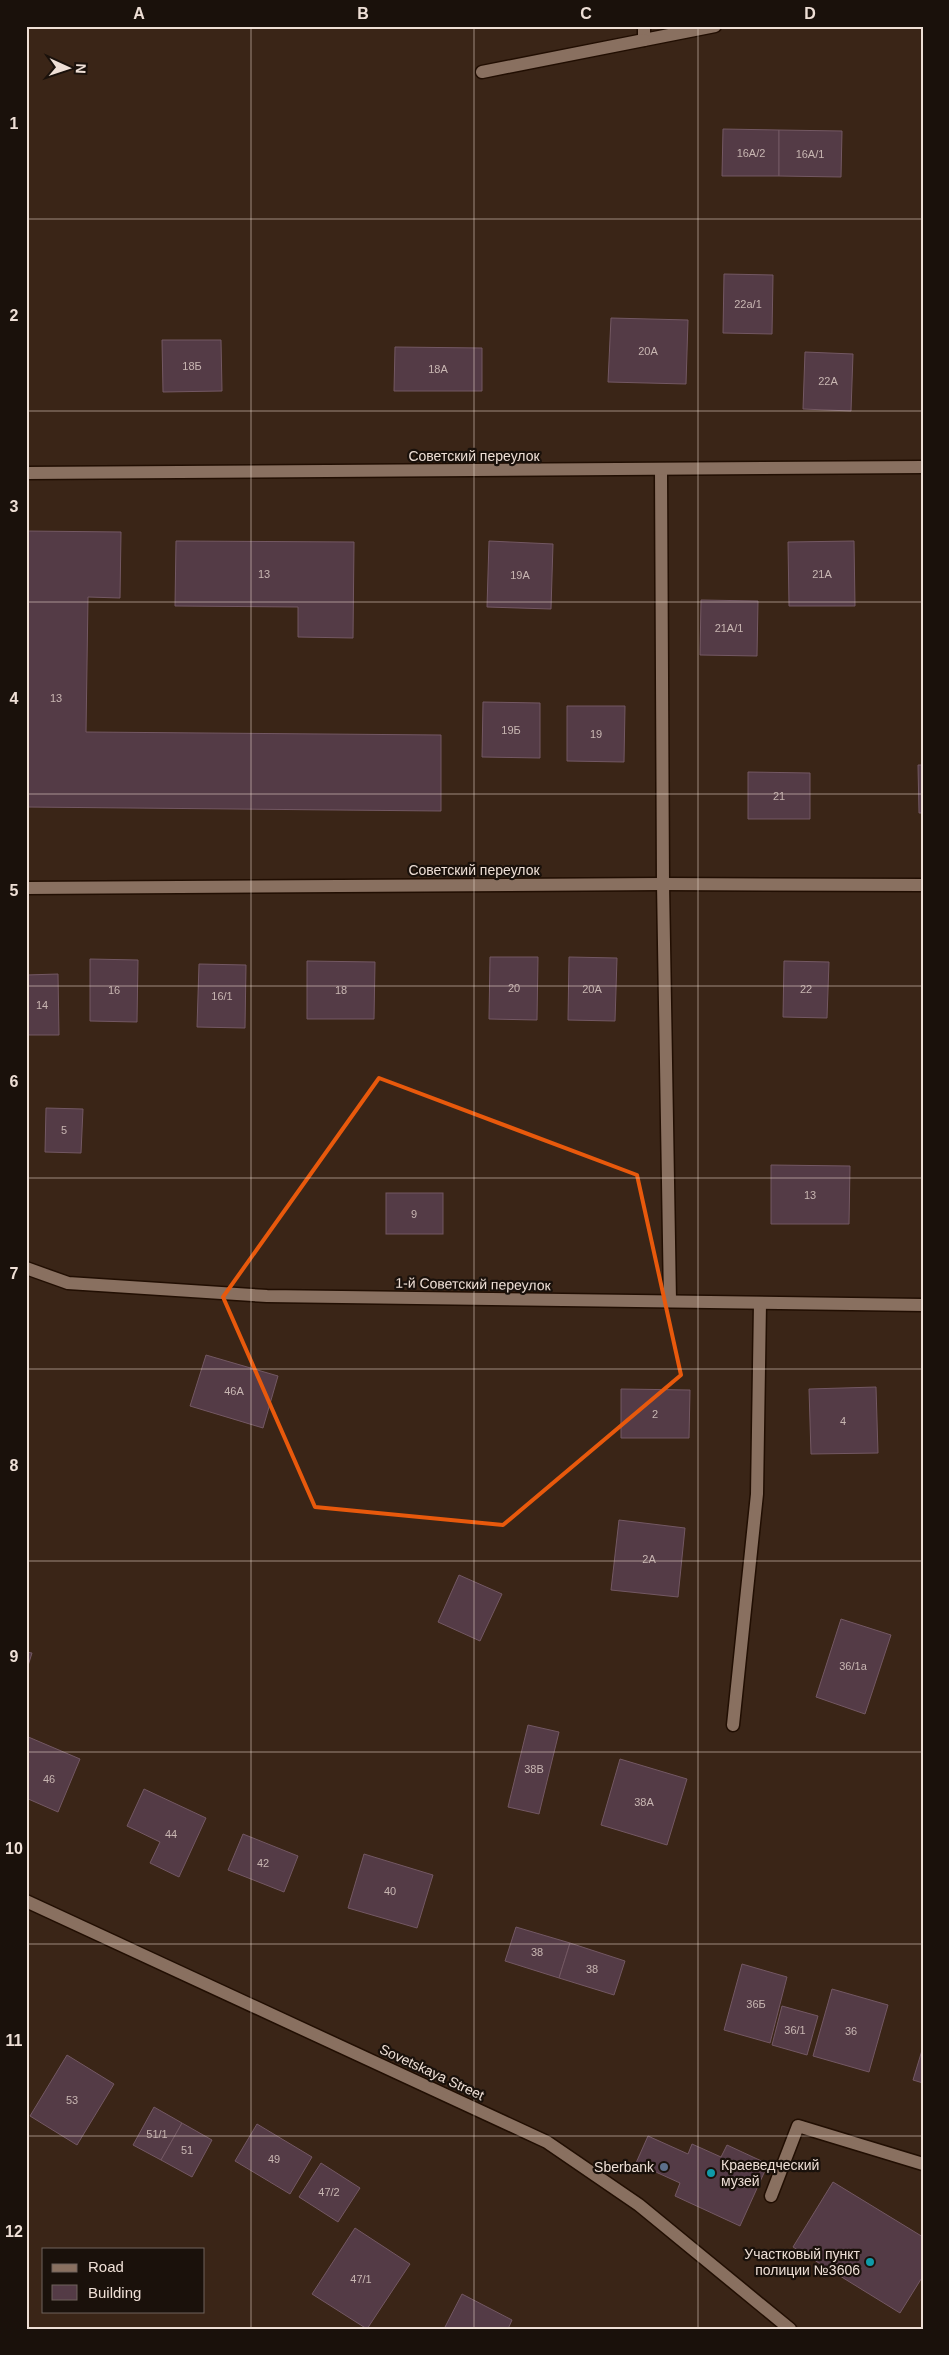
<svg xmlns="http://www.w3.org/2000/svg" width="949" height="2355" viewBox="0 0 949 2355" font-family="Helvetica,sans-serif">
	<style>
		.building { fill: #543b46; stroke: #735863 }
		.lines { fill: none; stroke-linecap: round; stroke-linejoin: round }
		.service-casing { stroke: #210e02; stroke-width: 15 }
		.minor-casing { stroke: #210e02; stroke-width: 15 }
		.service { stroke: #897060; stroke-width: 12 }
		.minor { stroke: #897060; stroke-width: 12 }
		.marked { fill: none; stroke: #e8590c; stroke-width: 4; stroke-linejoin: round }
		.grid { fill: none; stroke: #eedfd6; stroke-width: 1; stroke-opacity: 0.55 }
		.service-dot { fill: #5c6f8a; stroke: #1a110b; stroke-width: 2 }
		.culture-dot { fill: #0f9aa8; stroke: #1a110b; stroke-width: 2 }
		.labels { text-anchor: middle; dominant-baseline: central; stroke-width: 4.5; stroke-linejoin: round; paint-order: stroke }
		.number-label { font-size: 11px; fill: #c8b6b2 }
		.street-label { font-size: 14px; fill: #eedfd6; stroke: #1a110b }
		.poi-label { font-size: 14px; fill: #eedfd6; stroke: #1a110b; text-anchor: end }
		.neatline { fill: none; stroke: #eedfd6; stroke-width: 2 }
		.grid-label { font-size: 16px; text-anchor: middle; font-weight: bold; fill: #eedfd6 }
	</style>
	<rect width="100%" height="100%" fill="#3a2517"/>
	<g class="building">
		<path d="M723 129 779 130V176H722Z"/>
		<path d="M779 130 842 131 841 177 779 176Z"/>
		<path d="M724 274 773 275 772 334 723 333Z"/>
		<path d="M611 318 688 320 686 384 608 382Z"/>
		<path d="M162 340H221L222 391 163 392Z"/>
		<path d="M395 347 482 348V391H394Z"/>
		<path d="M805 352 853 354 851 411 803 409Z"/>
		<path d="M26 531 121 532 120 598 88 597 86 732 441 735V811L26 807Z"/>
		<path d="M176 541 354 542 353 638 298 637V607L175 606Z"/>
		<path d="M489 541 553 544 551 609 487 607Z"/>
		<path d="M854 541 855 606H789L788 542Z"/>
		<path d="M701 600 758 601 757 656 700 655Z"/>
		<path d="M483 702 540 703V758L482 757Z"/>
		<path d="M567 706H625L624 762 567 761Z"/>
		<path d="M918 765H923V813H919Z"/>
		<path d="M748 772 810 773V819H748Z"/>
		<path d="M490 957H538L537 1020 489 1019Z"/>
		<path d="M569 957 617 958 615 1021 568 1020Z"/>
		<path d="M90 959 138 960 137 1022 90 1021Z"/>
		<path d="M307 961 375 962 374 1019H307Z"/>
		<path d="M784 961 829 962 827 1018 783 1017Z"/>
		<path d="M199 964 246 965 245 1028 197 1027Z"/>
		<path d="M58 974 59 1035H26V975Z"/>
		<path d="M46 1108 83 1109 81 1153 45 1152Z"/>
		<path d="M771 1165 850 1166 849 1224H771Z"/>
		<rect x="386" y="1193" width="57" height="41"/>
		<path d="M206 1355 278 1376 263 1428 190 1406Z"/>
		<path d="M876 1387 878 1453 811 1454 809 1389Z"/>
		<path d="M621 1389 690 1390 689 1438H621Z"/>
		<path d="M619 1520 685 1528 678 1597 611 1590Z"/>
		<path d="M459 1575 502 1594 480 1641 438 1622Z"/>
		<path d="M841 1619 891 1635 865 1714 816 1697Z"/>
		<path d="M26 1652 32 1653 26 1672Z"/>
		<path d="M528 1725 559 1732 539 1814 508 1807Z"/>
		<path d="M26 1736 80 1759 58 1812 26 1798Z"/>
		<path d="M620 1759 687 1779 667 1845 601 1825Z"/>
		<path d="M144 1789 206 1818 179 1877 150 1863 160 1842 127 1826Z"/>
		<path d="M243 1834 298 1856 284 1892 228 1870Z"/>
		<path d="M364 1854 433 1875 417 1928 348 1908Z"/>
		<path d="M516 1927 570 1943 559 1978 505 1961Z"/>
		<path d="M570 1943 625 1961 614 1995 559 1978Z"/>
		<path d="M742 1964 787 1977 770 2043 724 2030Z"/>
		<path d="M832 1989 888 2005 869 2072 813 2056Z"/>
		<path d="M782 2006 818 2016 807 2055 772 2045Z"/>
		<path d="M923 2047V2083L913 2080Z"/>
		<path d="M67 2055 114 2084 77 2145 30 2116Z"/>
		<path d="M154 2107 182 2123 161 2160 133 2145Z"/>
		<path d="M182 2123 212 2140 192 2177 161 2160Z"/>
		<path d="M257 2124 312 2157 290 2194 235 2161Z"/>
		<path d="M648 2136 688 2154 692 2144 721 2157 727 2145 768 2164 740 2226 675 2196 680 2183 636 2163Z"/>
		<path d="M321 2163 360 2188 338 2222 299 2197Z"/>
		<path d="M833 2182 923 2237V2276L900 2313 793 2247Z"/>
		<path d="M355 2228 410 2264 367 2329 312 2294Z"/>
		<path d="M462 2294 512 2320 508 2329H444Z"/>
	</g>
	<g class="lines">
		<defs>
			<g id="service">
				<path d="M644 26V40L715 26"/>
				<path d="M482 72 644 40"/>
				<path d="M661 470 663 884 670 1301"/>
				<path d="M733 1725 757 1494 760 1303"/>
			</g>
			<g id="minor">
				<path d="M26 473 923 467"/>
				<path d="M26 888 663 884 923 885"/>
				<path d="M26 1268 68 1283 267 1296 923 1305"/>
				<path d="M26 1901 547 2142 639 2205 790 2329"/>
				<path d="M771 2196 798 2126 923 2164"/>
			</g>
		</defs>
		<use href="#service" class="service-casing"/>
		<use href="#minor" class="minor-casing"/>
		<use href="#service" class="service"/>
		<use href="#minor" class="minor"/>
	</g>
	<path class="marked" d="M379 1078 637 1175 681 1375 503 1525 315 1507 223 1297Z"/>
	<path class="grid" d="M251 26V2329M474 26V2329M698 26V2329M26 219H923M26 411H923M26 602H923M26 794H923M26 986H923M26 1178H923M26 1369H923M26 1561H923M26 1752H923M26 1944H923M26 2136H923"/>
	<circle class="service-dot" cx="664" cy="2167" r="5"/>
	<g class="culture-dot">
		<circle cx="711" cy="2173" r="5"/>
		<circle cx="870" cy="2262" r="5"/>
	</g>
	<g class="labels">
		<g class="number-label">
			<text x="751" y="153">16А/2</text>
			<text x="810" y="154">16А/1</text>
			<text x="748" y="304">22а/1</text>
			<text x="648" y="351">20А</text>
			<text x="192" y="366">18Б</text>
			<text x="438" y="369">18А</text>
			<text x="828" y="381">22А</text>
			<text x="264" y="574">13</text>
			<text x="822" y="574">21А</text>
			<text x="520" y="575">19А</text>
			<text x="729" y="628">21А/1</text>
			<text x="56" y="698">13</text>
			<text x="511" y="730">19Б</text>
			<text x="596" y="734">19</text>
			<text x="779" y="796">21</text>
			<text x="514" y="988">20</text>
			<text x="592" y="989">20А</text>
			<text x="806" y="989">22</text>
			<text x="114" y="990">16</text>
			<text x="341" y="990">18</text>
			<text x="222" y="996">16/1</text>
			<text x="42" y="1005">14</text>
			<text x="64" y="1130">5</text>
			<text x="810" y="1195">13</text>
			<text x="414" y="1214">9</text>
			<text x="234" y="1391">46А</text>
			<text x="655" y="1414">2</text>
			<text x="843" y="1421">4</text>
			<text x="649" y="1559">2А</text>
			<text x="853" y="1666">36/1а</text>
			<text x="534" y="1769">38В</text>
			<text x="49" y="1779">46</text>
			<text x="644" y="1802">38А</text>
			<text x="171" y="1834">44</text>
			<text x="263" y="1863">42</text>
			<text x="390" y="1891">40</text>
			<text x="537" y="1952">38</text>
			<text x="592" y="1969">38</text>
			<text x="756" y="2004">36Б</text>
			<text x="795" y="2030">36/1</text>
			<text x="851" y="2031">36</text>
			<text x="72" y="2100">53</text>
			<text x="157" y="2134">51/1</text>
			<text x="187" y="2150">51</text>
			<text x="274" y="2159">49</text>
			<text x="329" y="2192">47/2</text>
			<text x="361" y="2279">47/1</text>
		</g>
		<g class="street-label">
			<text x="474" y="456">Советский переулок</text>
			<text x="474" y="870">Советский переулок</text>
			<text transform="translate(473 1284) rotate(1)">1-й Советский переулок</text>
			<text transform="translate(432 2072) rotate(25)">Sovetskaya Street</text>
		</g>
		<g class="poi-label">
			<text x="721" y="2165" text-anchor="start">Краеведческий<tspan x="721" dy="16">музей</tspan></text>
			<text x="654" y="2167">Sberbank</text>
			<text x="860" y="2254">Участковый пункт<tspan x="860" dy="16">полиции №3606</tspan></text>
		</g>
	</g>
	<rect width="949" height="2355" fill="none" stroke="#1a110b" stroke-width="55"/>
	<rect x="42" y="2248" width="162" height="65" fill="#1a110b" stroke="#6f635c"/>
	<rect x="52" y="2264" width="25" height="8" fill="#897060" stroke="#6f635c"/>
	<text x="88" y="2272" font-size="15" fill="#eedfd6">Road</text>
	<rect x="52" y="2285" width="25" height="15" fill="#543b46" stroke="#6f635c"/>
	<text x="88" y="2298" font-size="15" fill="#eedfd6">Building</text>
	<g transform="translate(68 68) rotate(93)" stroke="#1a110b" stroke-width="4" paint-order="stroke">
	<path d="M0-4L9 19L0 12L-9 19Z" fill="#eedfd6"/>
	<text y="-8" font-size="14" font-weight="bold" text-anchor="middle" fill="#eedfd6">N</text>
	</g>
	<rect x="28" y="28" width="894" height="2300" class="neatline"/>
	<g class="grid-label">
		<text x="139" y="19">A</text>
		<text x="363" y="19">B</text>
		<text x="586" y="19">C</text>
		<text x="810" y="19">D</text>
		<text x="14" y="129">1</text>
		<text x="14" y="321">2</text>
		<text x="14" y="512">3</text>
		<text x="14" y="704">4</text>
		<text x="14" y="896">5</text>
		<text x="14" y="1087">6</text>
		<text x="14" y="1279">7</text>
		<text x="14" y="1471">8</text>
		<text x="14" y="1662">9</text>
		<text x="14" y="1854">10</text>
		<text x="14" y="2046">11</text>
		<text x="14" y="2237">12</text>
	</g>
</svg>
